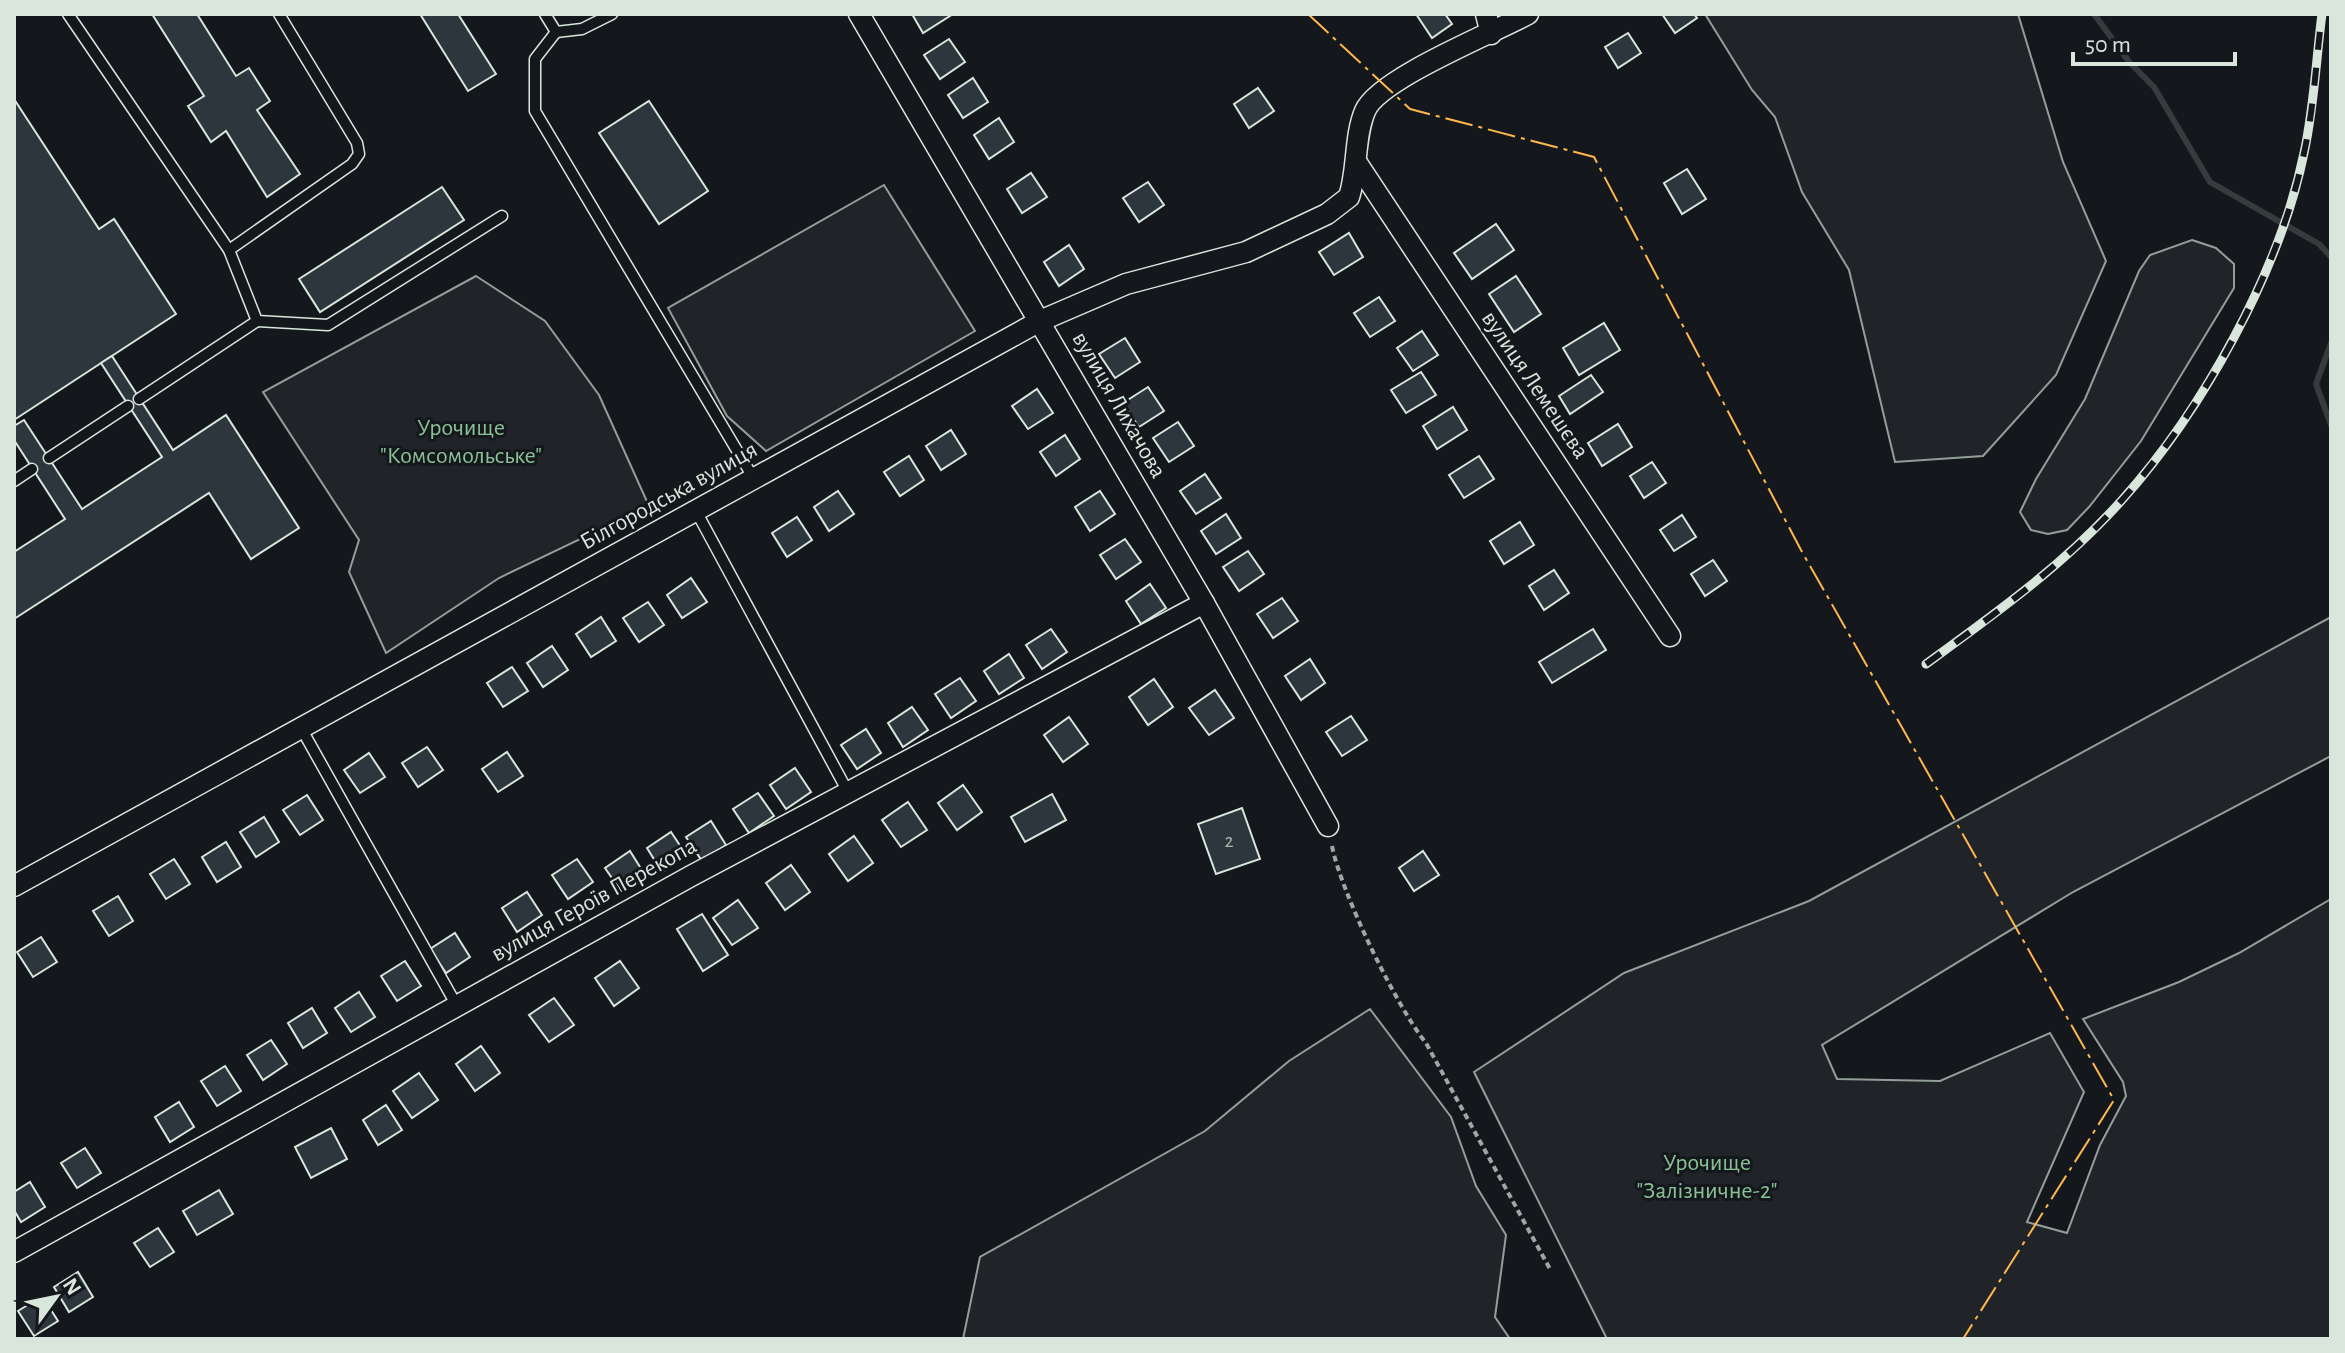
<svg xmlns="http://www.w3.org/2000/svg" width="2345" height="1353" viewBox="0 0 2345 1353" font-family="'Alegreya Sans',sans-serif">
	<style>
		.green { fill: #202428; stroke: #939e99; stroke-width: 2 }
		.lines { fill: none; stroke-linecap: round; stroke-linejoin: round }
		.stream { stroke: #363b3e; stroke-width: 6 }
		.building { fill: #2c363c; stroke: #d8e6dc; stroke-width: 2 }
		.service-casing { stroke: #d8e6dc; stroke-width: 13 }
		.minor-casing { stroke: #d8e6dc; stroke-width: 23 }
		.path { stroke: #9da8a2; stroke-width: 4; stroke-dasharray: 6 4; stroke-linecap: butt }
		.service { stroke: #14181c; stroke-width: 10 }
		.minor { stroke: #14181c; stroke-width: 20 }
		.rail-casing { stroke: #d8e6dc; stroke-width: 9 }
		.rail { stroke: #14181c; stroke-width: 6; stroke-dasharray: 18; stroke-linecap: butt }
		.power { stroke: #ffb74d; stroke-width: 2; stroke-dasharray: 28 6 4 6; stroke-linecap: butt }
		.labels { text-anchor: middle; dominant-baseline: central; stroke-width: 6; stroke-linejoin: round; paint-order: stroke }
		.number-label { font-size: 20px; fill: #adbab4 }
		.street-label { font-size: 24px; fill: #d8e6dc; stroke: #14181c }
		.park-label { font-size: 24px; fill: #8ac095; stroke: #14181c }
	</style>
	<rect width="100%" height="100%" fill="#14181c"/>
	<g class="green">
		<path d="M1705 14H2018L2063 162 2106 261 2056 375 1983 456 1895 462 1849 270 1802 192 1775 117 1752 90Z"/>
		<path d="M884 185 975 331 766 451 727 416 668 308Z"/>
		<path d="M2192 240 2216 248 2234 264V288L2141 441 2089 507 2067 530 2048 534 2031 530 2020 512 2036 479 2085 399 2139 271 2150 255Z"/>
		<path d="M476 276 545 321 599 395 649 506 499 578 386 653 349 572 359 540 263 392Z"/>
		<path d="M2331 617V756L2073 892 1822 1045 1837 1079 1940 1081 2050 1033 2084 1092 2027 1222 2067 1233 2100 1145 2126 1096 2123 1082 2083 1019 2179 982 2239 953 2331 899V1339H1607L1474 1072 1624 973 1809 901Z"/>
		<path d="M1370 1009 1451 1117 1476 1186 1506 1235 1495 1317 1510 1339H963L980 1257 1205 1131 1289 1061Z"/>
	</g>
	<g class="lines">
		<g class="stream">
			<path d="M2094 14 2130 63 2154 87 2210 182 2319 244 2331 257"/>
			<path d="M2331 343 2316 384 2331 425"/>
		</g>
	</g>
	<g class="building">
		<path d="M152 14H197L236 76 249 68 270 101 257 110 300 174 267 197 226 131 211 142 188 106 204 96Z"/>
		<path d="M420 14H458L496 74 468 91Z"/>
		<path d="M912 14H953L923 33Z"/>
		<path d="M1416 14H1445L1452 24 1432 38Z"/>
		<path d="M1662 14H1694L1697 18 1675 33Z"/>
		<path d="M1628 33 1641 53 1618 68 1605 47Z"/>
		<path d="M949 39 965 62 940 79 924 55Z"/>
		<path d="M973 78 988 102 963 118 948 95Z"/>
		<path d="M1258 88 1274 111 1249 128 1234 104Z"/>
		<path d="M14 99 99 229 114 219 176 314 14 420Z"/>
		<path d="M649 101 708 191 659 224 599 133Z"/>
		<path d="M999 118 1014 142 989 159 974 135Z"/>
		<path d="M1687 169 1706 199 1682 214 1664 183Z"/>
		<path d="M1031 173 1047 197 1022 213 1007 189Z"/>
		<path d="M1148 182 1164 205 1139 222 1123 198Z"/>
		<path d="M442 187 464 220 320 312 299 279Z"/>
		<path d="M1496 224 1514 250 1472 279 1454 253Z"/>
		<path d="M1349 233 1363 257 1334 275 1319 252Z"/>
		<path d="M1069 245 1084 269 1059 286 1044 262Z"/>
		<path d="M1516 276 1541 314 1514 332 1489 294Z"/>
		<path d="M1379 297 1395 321 1370 337 1354 313Z"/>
		<path d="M1604 323 1620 350 1579 375 1563 348Z"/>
		<path d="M1422 331 1438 355 1413 371 1397 348Z"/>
		<path d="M1125 338 1140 362 1115 378 1099 354Z"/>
		<path d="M112 356 173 450 226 415 299 528 251 559 209 493 14 619V552L65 519 14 440V426L24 420 82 509 162 457 101 363Z"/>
		<path d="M1421 372 1436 395 1406 413 1391 390Z"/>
		<path d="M1591 375 1603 392 1570 414 1559 396Z"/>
		<path d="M1148 387 1164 411 1139 427 1123 403Z"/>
		<path d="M1037 389 1053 413 1028 429 1012 406Z"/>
		<path d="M1453 407 1467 430 1437 449 1423 426Z"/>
		<path d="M1178 422 1194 446 1169 462 1153 438Z"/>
		<path d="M1618 424 1632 447 1602 466 1588 443Z"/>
		<path d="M951 430 966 454 941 470 926 446Z"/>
		<path d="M1065 435 1080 459 1056 476 1040 452Z"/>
		<path d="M909 456 924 480 900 496 884 472Z"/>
		<path d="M1479 456 1494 479 1464 498 1449 475Z"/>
		<path d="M1652 462 1666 483 1644 498 1630 476Z"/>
		<path d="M1205 474 1221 498 1196 514 1180 491Z"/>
		<path d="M838 491 854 514 829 531 814 507Z"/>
		<path d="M1100 491 1115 514 1090 531 1075 507Z"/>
		<path d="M1226 514 1241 538 1216 554 1201 531Z"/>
		<path d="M1682 515 1696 537 1674 551 1660 530Z"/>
		<path d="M797 517 812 540 787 557 772 533Z"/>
		<path d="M1520 522 1534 545 1504 564 1490 541Z"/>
		<path d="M1125 539 1141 562 1116 579 1100 555Z"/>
		<path d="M1248 551 1264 574 1239 591 1223 567Z"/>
		<path d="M1713 560 1727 581 1705 596 1691 574Z"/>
		<path d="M1554 570 1569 593 1544 610 1529 586Z"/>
		<path d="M691 578 707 602 682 618 667 595Z"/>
		<path d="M1150 584 1166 608 1141 624 1126 601Z"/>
		<path d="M1282 598 1298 621 1273 638 1257 614Z"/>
		<path d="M648 602 664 625 639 642 623 618Z"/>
		<path d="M601 617 616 641 591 657 576 634Z"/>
		<path d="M1051 629 1067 652 1042 669 1026 645Z"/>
		<path d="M1593 629 1606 650 1552 683 1539 662Z"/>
		<path d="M552 646 568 670 543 687 527 663Z"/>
		<path d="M1009 654 1024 678 999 694 984 671Z"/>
		<path d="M1310 659 1325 683 1301 700 1285 676Z"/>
		<path d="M512 667 528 691 503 707 487 683Z"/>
		<path d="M960 678 976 701 951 718 935 694Z"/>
		<path d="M1154 679 1173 707 1148 725 1129 697Z"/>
		<path d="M1215 690 1234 718 1209 735 1189 708Z"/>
		<path d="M912 707 928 730 903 747 888 723Z"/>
		<path d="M1351 716 1367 740 1342 756 1326 732Z"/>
		<path d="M1069 717 1088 744 1063 762 1044 735Z"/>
		<path d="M866 729 881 753 857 769 841 745Z"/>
		<path d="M427 747 443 770 418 787 402 763Z"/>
		<path d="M507 752 523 776 498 792 482 769Z"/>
		<path d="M369 753 385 777 360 793 344 770Z"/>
		<path d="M795 768 811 792 786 809 770 785Z"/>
		<path d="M963 785 982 812 957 830 938 803Z"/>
		<path d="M758 793 774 816 749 833 733 809Z"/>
		<path d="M1052 794 1066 820 1025 842 1011 817Z"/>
		<path d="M307 795 323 820 300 835 283 810Z"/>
		<path d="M908 802 927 830 901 847 882 820Z"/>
		<path d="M1242 808 1260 859 1216 874 1198 824Z"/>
		<path d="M264 817 279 842 256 857 240 832Z"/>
		<path d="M711 821 726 845 702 861 686 837Z"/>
		<path d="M671 832 687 856 662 872 647 848Z"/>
		<path d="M854 836 873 863 848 881 829 854Z"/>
		<path d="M226 842 241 867 217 882 202 857Z"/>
		<path d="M630 851 645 875 621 891 605 868Z"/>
		<path d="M1423 851 1439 875 1414 891 1399 868Z"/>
		<path d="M174 859 190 884 166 899 150 874Z"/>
		<path d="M577 859 593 882 568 899 552 875Z"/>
		<path d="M791 865 810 892 785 910 766 883Z"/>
		<path d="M527 892 542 915 517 932 502 908Z"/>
		<path d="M118 896 133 921 109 936 93 911Z"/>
		<path d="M738 900 758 928 732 945 713 918Z"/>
		<path d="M702 914 728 955 703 971 677 929Z"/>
		<path d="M455 933 470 957 446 973 430 949Z"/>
		<path d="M41 937 57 962 33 977 17 952Z"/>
		<path d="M405 961 421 986 397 1001 381 976Z"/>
		<path d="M620 961 639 988 614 1006 595 978Z"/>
		<path d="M359 992 375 1017 351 1032 335 1008Z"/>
		<path d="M554 998 574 1025 549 1042 529 1015Z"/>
		<path d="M312 1008 327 1033 303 1048 288 1023Z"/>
		<path d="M271 1040 287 1064 263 1080 247 1055Z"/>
		<path d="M481 1046 500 1073 475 1091 456 1064Z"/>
		<path d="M225 1066 241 1091 217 1106 201 1081Z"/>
		<path d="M419 1073 438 1100 412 1118 393 1091Z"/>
		<path d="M179 1102 194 1127 170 1142 155 1117Z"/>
		<path d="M386 1105 402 1130 378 1145 363 1120Z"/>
		<path d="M331 1128 347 1159 311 1178 295 1147Z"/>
		<path d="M85 1148 101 1173 77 1188 61 1163Z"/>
		<path d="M30 1182 45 1207 21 1222 14 1210V1192Z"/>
		<path d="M219 1190 233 1214 197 1235 183 1211Z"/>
		<path d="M158 1228 174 1252 150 1267 134 1243Z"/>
		<path d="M78 1272 93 1297 69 1312 54 1287Z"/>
		<path d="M42 1296 58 1321 34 1336 18 1311Z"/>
	</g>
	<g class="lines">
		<defs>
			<g id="service">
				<path d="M68 14 229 250 257 321 139 399"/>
				<path d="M545 14 556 32 535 59V111L754 479"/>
				<path d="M556 32 582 29 612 14"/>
				<path d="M229 250 352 164 359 154 357 143 279 14"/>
				<path d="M257 321 328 325 502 216"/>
				<path d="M49 458 128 406"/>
				<path d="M14 481 32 469"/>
				<path d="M696 511 848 792"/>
				<path d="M301 728 457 1006"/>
			</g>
			<g id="minor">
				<path d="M859 14 1204 603 1328 826"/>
				<path d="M1486 14 1491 34"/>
				<path d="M1357 163 1670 636"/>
				<path d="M14 886 1040 321 1126 284 1246 252 1327 214 1349 197C1358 170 1354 137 1365 111 1378 79 1493 33 1528 14"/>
				<path d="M14 1252 691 876 1204 603"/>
			</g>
		</defs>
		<use href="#service" class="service-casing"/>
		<use href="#minor" class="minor-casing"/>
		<path class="path" d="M1332 846C1341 892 1396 1006 1426 1043L1550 1269"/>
		<use href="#service" class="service"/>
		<use href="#minor" class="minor"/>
		<defs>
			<path id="rail" d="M1926 664C1995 614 2065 564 2122 500 2202 411 2280 271 2304 153 2314 108 2316 60 2322 14"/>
		</defs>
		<use href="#rail" class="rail-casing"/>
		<use href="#rail" class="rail"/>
		<path class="power" d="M1308 14 1410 109 1594 157 1801 550 2114 1100 1963 1339"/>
	</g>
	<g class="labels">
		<g class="number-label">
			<text x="1229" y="841">2</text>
		</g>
		<g class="street-label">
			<text transform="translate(1535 385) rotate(56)">вулиця Лемешєва</text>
			<text transform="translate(1119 405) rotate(60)">вулиця Лихачова</text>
			<text transform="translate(669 496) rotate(-29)">Білгородська вулиця</text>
			<text transform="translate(594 900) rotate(-29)">вулиця Героїв Перекопа</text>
		</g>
		<g class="park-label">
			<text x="461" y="428">Урочище<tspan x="461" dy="28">"Комсомольське"</tspan></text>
			<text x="1707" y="1163">Урочище<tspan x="1707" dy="28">"Залізничне-2"</tspan></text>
		</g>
	</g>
	<rect width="2345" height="1353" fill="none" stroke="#d8e6dc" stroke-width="32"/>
	<g transform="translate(56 1297) rotate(57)" stroke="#14181c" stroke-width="6" paint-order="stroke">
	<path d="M0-6L14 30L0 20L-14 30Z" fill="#d8e6dc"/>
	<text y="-12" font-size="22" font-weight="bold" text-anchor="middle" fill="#d8e6dc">N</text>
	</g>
	<path d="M2073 52v12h162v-12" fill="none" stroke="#d8e6dc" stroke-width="4"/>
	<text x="2085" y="52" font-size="24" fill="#d8e6dc" stroke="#14181c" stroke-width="6" paint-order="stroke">50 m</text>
</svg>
